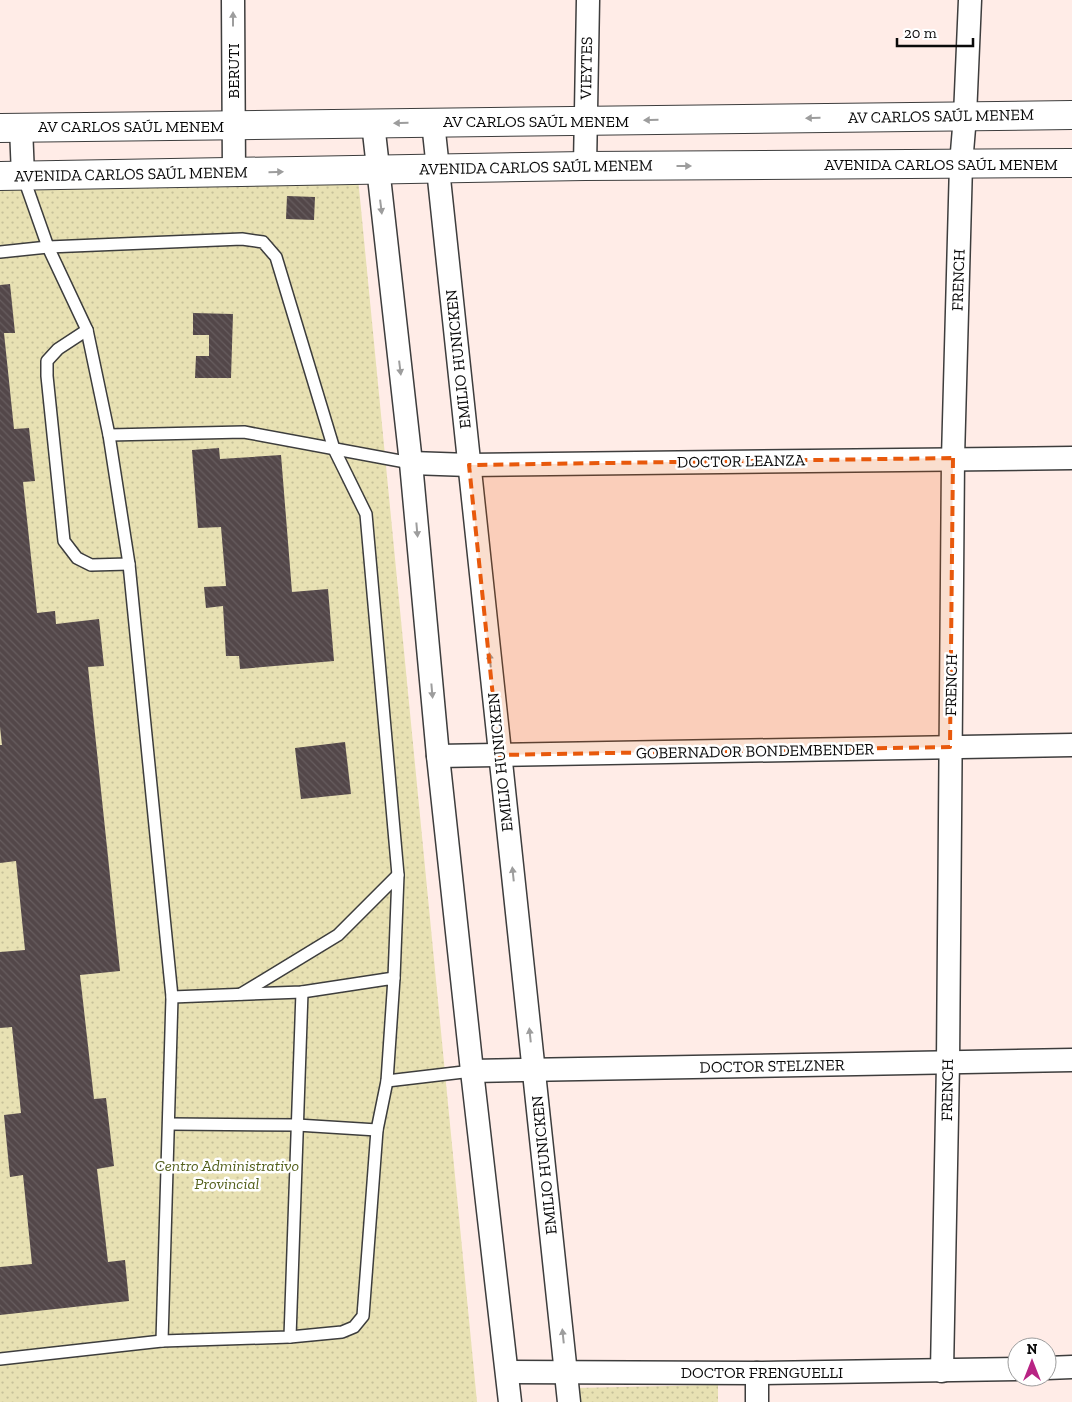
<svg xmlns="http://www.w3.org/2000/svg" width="1072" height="1402" viewBox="0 0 1072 1402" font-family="'Zilla Slab',serif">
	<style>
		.green { fill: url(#green-dots) }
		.building { fill: url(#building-back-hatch) }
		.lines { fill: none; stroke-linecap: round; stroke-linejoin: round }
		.service-casing { stroke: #3d3d3d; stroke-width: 14 }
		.minor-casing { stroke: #3d3d3d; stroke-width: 25 }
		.tertiary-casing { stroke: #3d3d3d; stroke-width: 30 }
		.service { stroke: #fff; stroke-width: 11 }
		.minor { stroke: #fff; stroke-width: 22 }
		.tertiary { stroke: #fff; stroke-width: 28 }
		.oneway { fill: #9d9d9d }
		.marked { fill: #e8590c; fill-opacity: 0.2; stroke: #e8590c; stroke-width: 4; stroke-dasharray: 10 6; stroke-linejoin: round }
		.labels { text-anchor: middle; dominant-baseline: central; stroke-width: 5; stroke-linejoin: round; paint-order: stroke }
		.street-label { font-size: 16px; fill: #0a0a0a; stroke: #fff }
		.park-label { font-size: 16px; font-style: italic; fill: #53601c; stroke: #fff }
	</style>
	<defs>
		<pattern id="green-dots" width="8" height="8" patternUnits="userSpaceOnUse" patternTransform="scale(1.25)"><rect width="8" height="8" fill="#e8e1b3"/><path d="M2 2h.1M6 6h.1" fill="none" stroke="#c6c099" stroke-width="1.8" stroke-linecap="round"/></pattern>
		<pattern id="building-back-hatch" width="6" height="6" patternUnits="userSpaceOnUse" patternTransform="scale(1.25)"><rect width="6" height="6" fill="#534749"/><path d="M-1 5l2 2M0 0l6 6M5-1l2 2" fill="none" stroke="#675d5f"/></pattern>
	</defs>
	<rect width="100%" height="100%" fill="#ffece7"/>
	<g class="green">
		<path d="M358 178 477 1402H0V183Z"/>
		<path d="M718 1385V1402H576L575 1388Z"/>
	</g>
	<g class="building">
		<path d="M287 196 315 197 314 220 286 219Z"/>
		<path d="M10 284 15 333H4L14 429 29 428 35 481 23 482 37 613 55 611 56 624 99 619 104 666 88 667 120 971 80 975 94 1099 106 1098 114 1166 97 1169 108 1262 125 1260 129 1301 0 1315V1267L32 1264 23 1175 10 1177 4 1115 21 1113 12 1027 0 1028V952L25 950 16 861 0 863V745H2L0 727V285Z"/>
		<path d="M193 313 233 314 231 378H195L196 356H209V335H193Z"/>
		<path d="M219 448 220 459 281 455 292 592 328 589 334 661 240 669 239 656H226L223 606 206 608 204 587 226 586 221 527 198 528 192 450Z"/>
		<path d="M345 742 351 794 301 799 295 748Z"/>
	</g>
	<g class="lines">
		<defs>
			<g id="service">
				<path d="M23 176 48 247 87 330 109 435 129 564 172 997 162 1341"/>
				<path d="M0 252 48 247 242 239 263 242 276 257 334 449 366 514 398 875 394 978"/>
				<path d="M87 330 58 349 47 361V376L64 541 77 558 91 565 129 564"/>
				<path d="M109 435 244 432 411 463"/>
				<path d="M241 994 338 935 398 875"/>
				<path d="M387 1081 472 1071"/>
				<path d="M169 1124 297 1125 377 1130"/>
				<path d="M290 1337 302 992"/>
				<path d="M0 1359 162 1341 290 1337 342 1332 354 1327 363 1316 377 1130 387 1081 394 978 302 992 172 997"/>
			</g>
			<g id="minor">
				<path d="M233 0 234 173"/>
				<path d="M433 122 569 1402"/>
				<path d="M373 123 411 463 438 756 472 1071 510 1402"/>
				<path d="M21 127 23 176"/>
				<path d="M585 166 588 0"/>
				<path d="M411 463 469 465 1072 458"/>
				<path d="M438 756 1072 745"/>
				<path d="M472 1071 1072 1060"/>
				<path d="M1047 1368 1072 1367"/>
				<path d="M942 1371 948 1063 953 458 961 164 965 116 970 0"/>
				<path d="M508 1372 757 1373 1017 1369"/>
				<path d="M757 1402V1373"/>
			</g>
			<g id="tertiary">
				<path d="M0 128 1072 115"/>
				<path d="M0 176 585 166 1072 163"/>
			</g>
		</defs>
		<use href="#service" class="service-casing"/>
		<use href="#minor" class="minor-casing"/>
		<use href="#tertiary" class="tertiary-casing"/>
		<use href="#service" class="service"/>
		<use href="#minor" class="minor"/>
		<use href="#tertiary" class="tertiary"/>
	</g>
	<defs><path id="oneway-solid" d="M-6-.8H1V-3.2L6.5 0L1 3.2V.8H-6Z" transform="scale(1.25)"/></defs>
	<g class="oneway">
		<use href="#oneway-solid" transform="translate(233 19) rotate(-90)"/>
		<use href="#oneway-solid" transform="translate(813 118) rotate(179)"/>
		<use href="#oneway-solid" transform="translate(651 120) rotate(179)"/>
		<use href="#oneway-solid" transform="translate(401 123) rotate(179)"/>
		<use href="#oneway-solid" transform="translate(684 166)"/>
		<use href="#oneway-solid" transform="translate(276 172) rotate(-1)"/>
		<use href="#oneway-solid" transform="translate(381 207) rotate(83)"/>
		<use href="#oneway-solid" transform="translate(400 368) rotate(83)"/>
		<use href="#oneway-solid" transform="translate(417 530) rotate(85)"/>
		<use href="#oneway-solid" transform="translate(490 660) rotate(-96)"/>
		<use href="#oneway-solid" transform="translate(432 691) rotate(85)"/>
		<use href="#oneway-solid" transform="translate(513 874) rotate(-96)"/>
		<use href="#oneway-solid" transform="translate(530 1035) rotate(-96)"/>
		<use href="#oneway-solid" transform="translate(563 1336) rotate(-96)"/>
	</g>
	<path class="marked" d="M953 458 950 747 499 755 469 465Z"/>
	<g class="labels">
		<g class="street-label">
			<text transform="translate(586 68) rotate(-89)">VIEYTES</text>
			<text transform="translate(233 71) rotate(-90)">BERUTI</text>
			<text transform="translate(941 116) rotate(-1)">AV CARLOS SAÚL MENEM</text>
			<text x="536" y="121">AV CARLOS SAÚL MENEM</text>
			<text x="131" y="126">AV CARLOS SAÚL MENEM</text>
			<text x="941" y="164">AVENIDA CARLOS SAÚL MENEM</text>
			<text transform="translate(536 167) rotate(-1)">AVENIDA CARLOS SAÚL MENEM</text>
			<text transform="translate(131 174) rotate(-1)">AVENIDA CARLOS SAÚL MENEM</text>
			<text transform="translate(958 280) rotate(-88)">FRENCH</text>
			<text transform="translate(458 359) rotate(-96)">EMILIO HUNICKEN</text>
			<text transform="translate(741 461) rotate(-1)">DOCTOR LEANZA</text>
			<text transform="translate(951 685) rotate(-89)">FRENCH</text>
			<text transform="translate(755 751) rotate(-1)">GOBERNADOR BONDEMBENDER</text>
			<text transform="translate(500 762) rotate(-96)">EMILIO HUNICKEN</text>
			<text transform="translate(772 1066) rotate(-1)">DOCTOR STELZNER</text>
			<text transform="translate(947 1090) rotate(-89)">FRENCH</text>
			<text transform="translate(544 1165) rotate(-96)">EMILIO HUNICKEN</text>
			<text x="762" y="1372">DOCTOR FRENGUELLI</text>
		</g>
		<g class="park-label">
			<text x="227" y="1165">Centro Administrativo<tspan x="227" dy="18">Provincial</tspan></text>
		</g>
	</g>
	<g transform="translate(1032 1362)"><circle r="24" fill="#ffffff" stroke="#9d9d9d"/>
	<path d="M0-4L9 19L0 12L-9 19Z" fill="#b82484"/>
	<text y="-8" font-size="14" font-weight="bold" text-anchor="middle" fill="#0a0a0a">N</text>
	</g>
	<path d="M897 38v8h76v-8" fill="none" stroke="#0a0a0a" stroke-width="2.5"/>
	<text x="904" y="38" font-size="15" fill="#0a0a0a" stroke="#ffffff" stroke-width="4" paint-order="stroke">20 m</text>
</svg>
